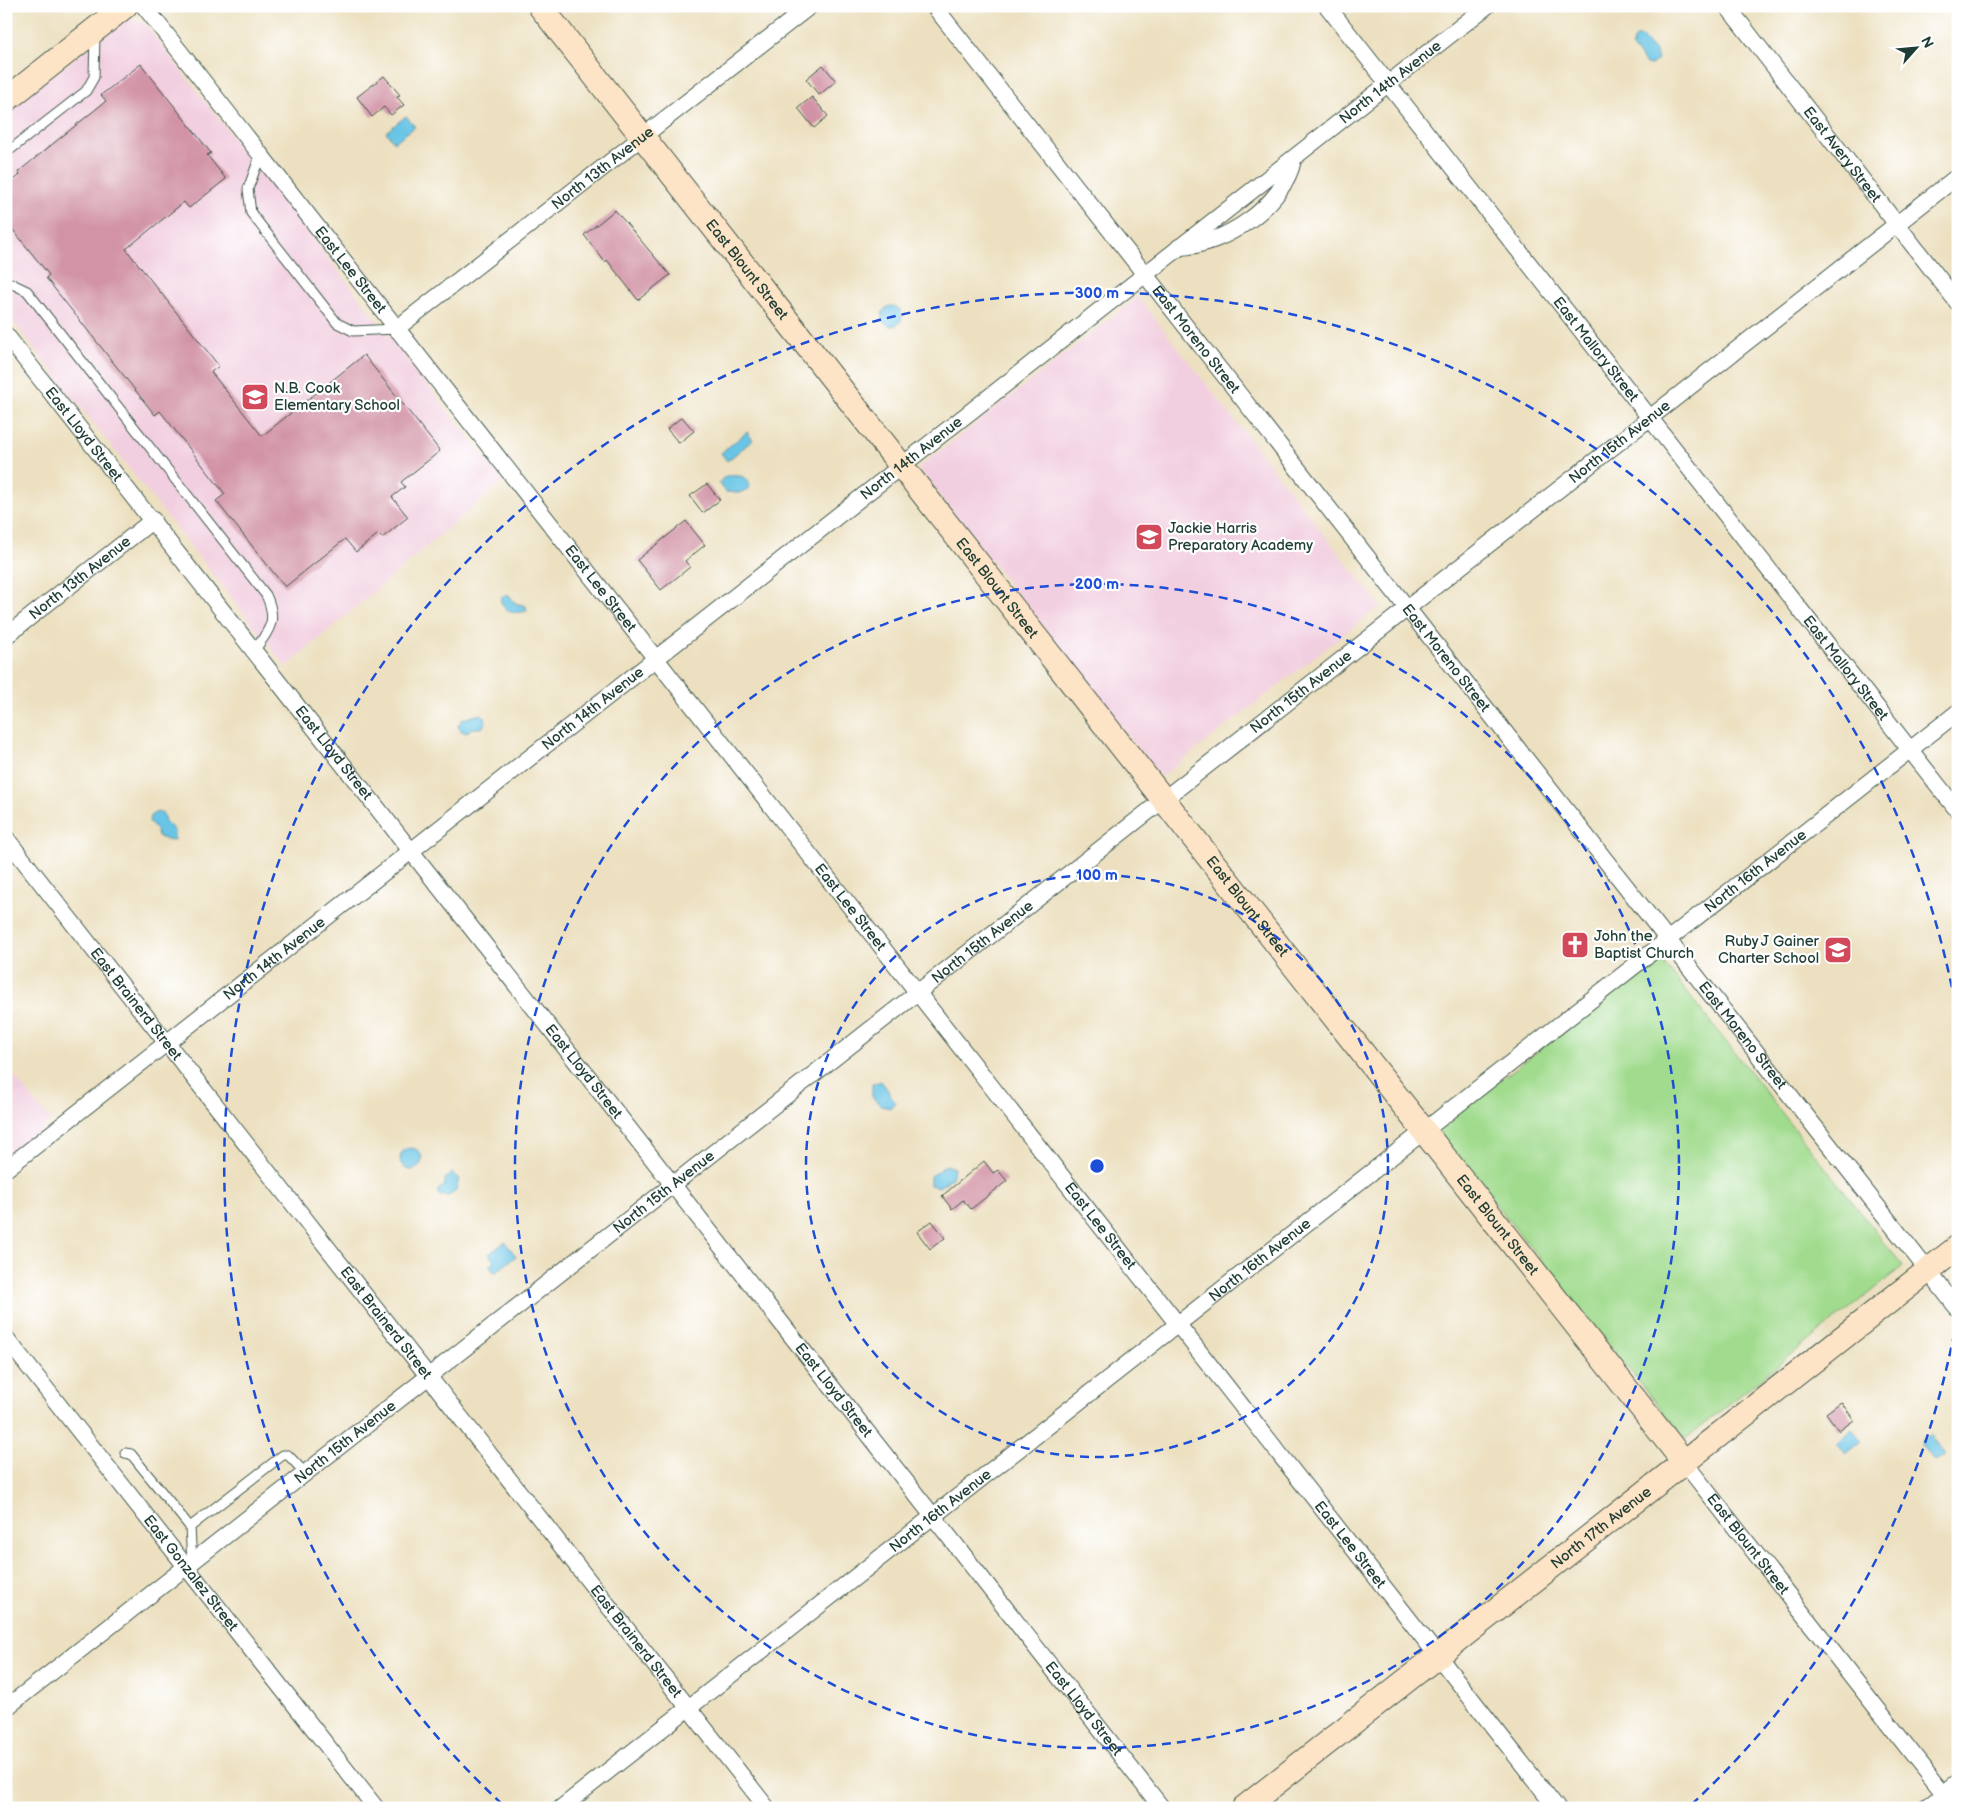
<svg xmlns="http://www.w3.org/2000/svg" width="1964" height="1814" viewBox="0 0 1964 1814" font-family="'Balsamiq Sans',sans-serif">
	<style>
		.built { fill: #f2cfe0 }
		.green { fill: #a1db8e; stroke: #608c61 }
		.water { fill: #67c5e6; stroke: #43818d }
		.building { fill: #d193a5 }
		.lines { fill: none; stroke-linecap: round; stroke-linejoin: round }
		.lane-casing { stroke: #3e5549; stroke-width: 11 }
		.street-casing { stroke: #3e5549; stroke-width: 18 }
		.secondary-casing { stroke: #3e5549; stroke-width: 26 }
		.lane { stroke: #fff; stroke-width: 9 }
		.street { stroke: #fff; stroke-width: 16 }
		.secondary { stroke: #fee4c6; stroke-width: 24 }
		.ring { fill: none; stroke: #1d4ed8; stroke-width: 2.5; stroke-dasharray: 9 6 }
		.labels { text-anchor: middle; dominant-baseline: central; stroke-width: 4.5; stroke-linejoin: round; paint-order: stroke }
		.street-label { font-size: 15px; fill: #1f3d34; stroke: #fff }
		.poi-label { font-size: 15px; fill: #1f3d34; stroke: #fff; text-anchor: start }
		.centre { fill: #1d4ed8; stroke: #fff; stroke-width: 2.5 }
		.ring-label { font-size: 15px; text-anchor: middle; font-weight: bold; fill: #1d4ed8; stroke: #fff; stroke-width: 4.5; stroke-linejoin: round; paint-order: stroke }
	</style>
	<rect width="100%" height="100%" fill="#fff"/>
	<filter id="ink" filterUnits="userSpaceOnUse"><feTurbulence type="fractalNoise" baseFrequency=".02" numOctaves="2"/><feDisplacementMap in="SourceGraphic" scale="10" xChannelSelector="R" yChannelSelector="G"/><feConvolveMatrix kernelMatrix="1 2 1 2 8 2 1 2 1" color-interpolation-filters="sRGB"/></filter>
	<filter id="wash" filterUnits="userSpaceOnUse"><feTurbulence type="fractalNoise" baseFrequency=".0096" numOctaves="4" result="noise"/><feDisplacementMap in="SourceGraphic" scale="20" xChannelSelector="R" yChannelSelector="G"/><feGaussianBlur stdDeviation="1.12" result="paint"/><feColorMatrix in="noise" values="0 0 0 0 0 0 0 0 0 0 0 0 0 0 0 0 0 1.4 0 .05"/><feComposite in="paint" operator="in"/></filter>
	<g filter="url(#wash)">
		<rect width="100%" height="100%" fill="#ece0c0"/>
		<g class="built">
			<path d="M127 19 144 23 503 481 286 667 6 313V110Z"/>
			<path d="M1138 297 1380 606 1161 777 918 468Z"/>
			<path d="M6 1066 51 1121 6 1156Z"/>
		</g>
		<path class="green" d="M1659 957 1903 1266 1685 1439 1436 1130Z"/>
		<g class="water">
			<path d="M1640 36 1656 52 1658 60 1651 65 1646 64 1632 47 1635 38Z"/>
			<path d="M406 116 415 127 394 142 386 132Z"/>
			<circle cx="892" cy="316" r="10"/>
			<path d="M747 432 753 440 727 461 721 453Z"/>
			<path d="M725 476C736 476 749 473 750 488L739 493 726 492 719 483Z"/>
			<path d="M506 594 510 596 515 603 526 606 527 611C513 614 505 614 500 599Z"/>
			<path d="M481 714 485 717 486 722 482 728H472L466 733 460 730 458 726 463 719Z"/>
			<path d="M157 812 163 814 165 821 174 830V840C148 838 163 832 149 822L150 816Z"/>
			<path d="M881 1081C883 1083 894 1099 895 1102L890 1108 881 1106 872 1097V1084Z"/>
			<circle cx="411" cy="1159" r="11"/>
			<path d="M946 1165 954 1168 952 1178 939 1187 930 1185V1176Z"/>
			<path d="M452 1173 459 1179 456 1191 449 1196H441L438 1194V1190L445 1185V1179Z"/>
			<path d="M505 1242 516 1256 495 1273 489 1266 495 1262 489 1254Z"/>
			<path d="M1852 1429 1862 1441 1846 1454 1836 1443Z"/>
			<path d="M1930 1435 1944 1454V1457L1934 1461 1921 1445 1922 1439Z"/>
		</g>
		<g id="blocks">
			<g class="building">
				<path d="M141 64 211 153 207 155 226 179 189 208 184 202 126 249 219 366 211 372 262 436 364 355 440 451 401 482 405 487 392 497 408 517 382 538 378 534 356 552 345 539 285 587 216 501 225 494 160 411 155 415 46 278 49 275 6 221V187L20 175 18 172 106 101 101 95Z"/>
				<path d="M823 65 836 81 819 95 806 79Z"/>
				<path d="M384 76 400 95 397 97 404 105 391 115 384 107 372 117 357 97Z"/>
				<path d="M812 97 828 116 814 128 798 108Z"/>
				<path d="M615 210 670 275 638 300 607 260 605 262 584 235Z"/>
				<path d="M682 417 694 431 679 443 667 429Z"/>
				<path d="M707 484 720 500 703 513 690 496Z"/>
				<path d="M686 521 705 545 685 561 690 567 661 590 637 560Z"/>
				<path d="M984 1161 993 1173 998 1170 1007 1181 971 1209 963 1200 952 1209 942 1196Z"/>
				<path d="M932 1221 945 1238 930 1249 917 1232Z"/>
				<path d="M1841 1402 1854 1420 1839 1431 1826 1413Z"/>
			</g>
		</g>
	</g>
	<g filter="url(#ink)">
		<use href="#blocks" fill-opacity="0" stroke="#3e5549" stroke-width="1"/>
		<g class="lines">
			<defs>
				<g id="lane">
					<path d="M6 153 86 91 94 77 95 34"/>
					<path d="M260 156 248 189 251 213 337 323 353 331 396 329"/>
					<path d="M6 281 27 291 266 595C278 621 270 629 254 651"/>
					<path d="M125 1453 131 1454 190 1527 192 1563"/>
					<path d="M190 1527 283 1455H288L305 1473"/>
				</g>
				<g id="street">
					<path id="s1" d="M144 6 1557 1808"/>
					<path id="s2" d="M934 6 1958 1309"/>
					<path id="s3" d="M1327 6 1958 811"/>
					<path id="s4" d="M1727 6 1958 303"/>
					<path d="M1179 247C1224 246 1284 205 1293 160"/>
					<path id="s5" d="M396 329 810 6"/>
					<path id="s6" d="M6 335 1162 1808"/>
					<path id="s7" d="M6 636 153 520"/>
					<path id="s8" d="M6 838 767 1808"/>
					<path id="s9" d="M6 1169 1487 6"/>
					<path id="s10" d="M6 1338 376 1808"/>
					<path id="s11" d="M1684 1462 1955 1808"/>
					<path id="s12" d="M6 1708 1958 176"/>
					<path id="s13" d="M561 1808 1958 712"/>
					<path d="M1925 1808 1958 1782"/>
				</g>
				<g id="secondary">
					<path id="s14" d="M540 6 1684 1462"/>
					<path d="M6 100 125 6"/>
					<path id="s15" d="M1244 1808 1958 1247"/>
				</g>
			</defs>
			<use href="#lane" class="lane-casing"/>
			<use href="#street" class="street-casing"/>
			<use href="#secondary" class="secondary-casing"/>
			<use href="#lane" class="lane"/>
			<use href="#street" class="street"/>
			<use href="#secondary" class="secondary"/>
		</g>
	</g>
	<g class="ring">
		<circle cx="1097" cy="1166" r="291"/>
		<circle cx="1097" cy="1166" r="582"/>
		<path d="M1957 1318A873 873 0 0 1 1692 1804M502 1804A873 873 0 1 1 1957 1014"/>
	</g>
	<defs>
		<symbol id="school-square" viewBox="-11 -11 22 22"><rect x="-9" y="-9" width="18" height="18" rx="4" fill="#d1495b" stroke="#fff"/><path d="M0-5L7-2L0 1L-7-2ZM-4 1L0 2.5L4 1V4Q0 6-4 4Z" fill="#fff"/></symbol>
		<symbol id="church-square" viewBox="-11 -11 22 22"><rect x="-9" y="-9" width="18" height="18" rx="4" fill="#d1495b" stroke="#fff"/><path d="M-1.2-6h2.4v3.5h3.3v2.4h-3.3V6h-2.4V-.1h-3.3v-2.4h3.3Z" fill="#fff"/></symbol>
	</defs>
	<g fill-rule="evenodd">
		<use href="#school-square" x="239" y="381" width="32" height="32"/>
		<use href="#school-square" x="1133" y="521" width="32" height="32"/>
		<use href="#church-square" x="1559" y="929" width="32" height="32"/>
		<use href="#school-square" x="1822" y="934" width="32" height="32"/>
	</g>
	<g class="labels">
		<g class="street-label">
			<text stroke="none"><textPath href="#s9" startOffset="1760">North 14th Avenue</textPath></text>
			<text stroke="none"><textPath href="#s4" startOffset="188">East Avery Street</textPath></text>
			<text stroke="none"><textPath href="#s5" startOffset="262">North 13th Avenue</textPath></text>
			<text stroke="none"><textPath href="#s1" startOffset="335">East Lee Street</textPath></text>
			<text stroke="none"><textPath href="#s14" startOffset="335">East Blount Street</textPath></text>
			<text stroke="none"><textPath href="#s2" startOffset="424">East Moreno Street</textPath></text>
			<text stroke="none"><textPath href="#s3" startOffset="436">East Mallory Street</textPath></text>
			<text stroke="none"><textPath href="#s6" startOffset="126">East Lloyd Street</textPath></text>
			<text stroke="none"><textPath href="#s12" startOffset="2051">North 15th Avenue</textPath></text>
			<text stroke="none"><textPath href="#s9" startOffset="1151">North 14th Avenue</textPath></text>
			<text stroke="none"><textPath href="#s7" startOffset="94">North 13th Avenue</textPath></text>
			<text stroke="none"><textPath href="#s1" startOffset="740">East Lee Street</textPath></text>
			<text stroke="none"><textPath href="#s14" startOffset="740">East Blount Street</textPath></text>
			<text stroke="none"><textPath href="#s2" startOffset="829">East Moreno Street</textPath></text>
			<text stroke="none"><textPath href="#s3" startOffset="841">East Mallory Street</textPath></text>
			<text stroke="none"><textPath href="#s12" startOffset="1646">North 15th Avenue</textPath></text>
			<text stroke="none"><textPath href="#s9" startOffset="746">North 14th Avenue</textPath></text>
			<text stroke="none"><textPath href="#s6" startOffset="531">East Lloyd Street</textPath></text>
			<text stroke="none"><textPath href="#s13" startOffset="1518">North 16th Avenue</textPath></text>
			<text stroke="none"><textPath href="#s1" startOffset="1145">East Lee Street</textPath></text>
			<text stroke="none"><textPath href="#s14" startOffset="1145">East Blount Street</textPath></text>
			<text stroke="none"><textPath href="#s12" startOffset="1241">North 15th Avenue</textPath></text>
			<text stroke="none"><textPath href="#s9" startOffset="341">North 14th Avenue</textPath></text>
			<text stroke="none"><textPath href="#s8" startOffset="211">East Brainerd Street</textPath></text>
			<text stroke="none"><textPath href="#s2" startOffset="1309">East Moreno Street</textPath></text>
			<text stroke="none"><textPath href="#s6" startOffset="936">East Lloyd Street</textPath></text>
			<text stroke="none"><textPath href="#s12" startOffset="836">North 15th Avenue</textPath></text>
			<text stroke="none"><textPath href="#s14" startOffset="1550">East Blount Street</textPath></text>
			<text stroke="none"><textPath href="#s1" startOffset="1550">East Lee Street</textPath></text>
			<text stroke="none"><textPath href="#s13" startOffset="888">North 16th Avenue</textPath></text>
			<text stroke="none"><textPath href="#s8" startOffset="616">East Brainerd Street</textPath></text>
			<text stroke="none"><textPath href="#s6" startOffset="1341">East Lloyd Street</textPath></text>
			<text stroke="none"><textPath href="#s12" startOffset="431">North 15th Avenue</textPath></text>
			<text stroke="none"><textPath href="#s13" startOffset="482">North 16th Avenue</textPath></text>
			<text stroke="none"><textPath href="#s15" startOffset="454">North 17th Avenue</textPath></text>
			<text stroke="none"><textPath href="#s1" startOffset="1955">East Lee Street</textPath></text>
			<text stroke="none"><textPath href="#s11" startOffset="104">East Blount Street</textPath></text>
			<text stroke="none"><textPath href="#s10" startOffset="299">East Gonzalez Street</textPath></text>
			<text stroke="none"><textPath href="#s8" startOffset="1021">East Brainerd Street</textPath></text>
			<text stroke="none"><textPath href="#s6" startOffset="1746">East Lloyd Street</textPath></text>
		</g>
		<g class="poi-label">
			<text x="274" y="388">N.B. Cook<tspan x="274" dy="17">Elementary School</tspan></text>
			<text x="1168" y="528">Jackie Harris<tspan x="1168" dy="17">Preparatory Academy</tspan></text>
			<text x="1594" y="936">John the<tspan x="1594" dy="17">Baptist Church</tspan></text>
			<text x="1819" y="941" text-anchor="end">Ruby J Gainer<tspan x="1819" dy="17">Charter School</tspan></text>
		</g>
	</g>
	<circle cx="1097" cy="1166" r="8" class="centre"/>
	<g class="ring-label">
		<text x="1097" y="298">300 m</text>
		<text x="1097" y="589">200 m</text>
		<text x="1097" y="880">100 m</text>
	</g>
	<rect width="1964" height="1814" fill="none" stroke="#fff" stroke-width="25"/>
	<g transform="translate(1916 48) rotate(63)" stroke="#ffffff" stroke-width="4" paint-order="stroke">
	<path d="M0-4L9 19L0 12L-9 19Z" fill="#1f3d34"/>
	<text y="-8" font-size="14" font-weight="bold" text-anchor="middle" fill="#1f3d34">N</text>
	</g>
</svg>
